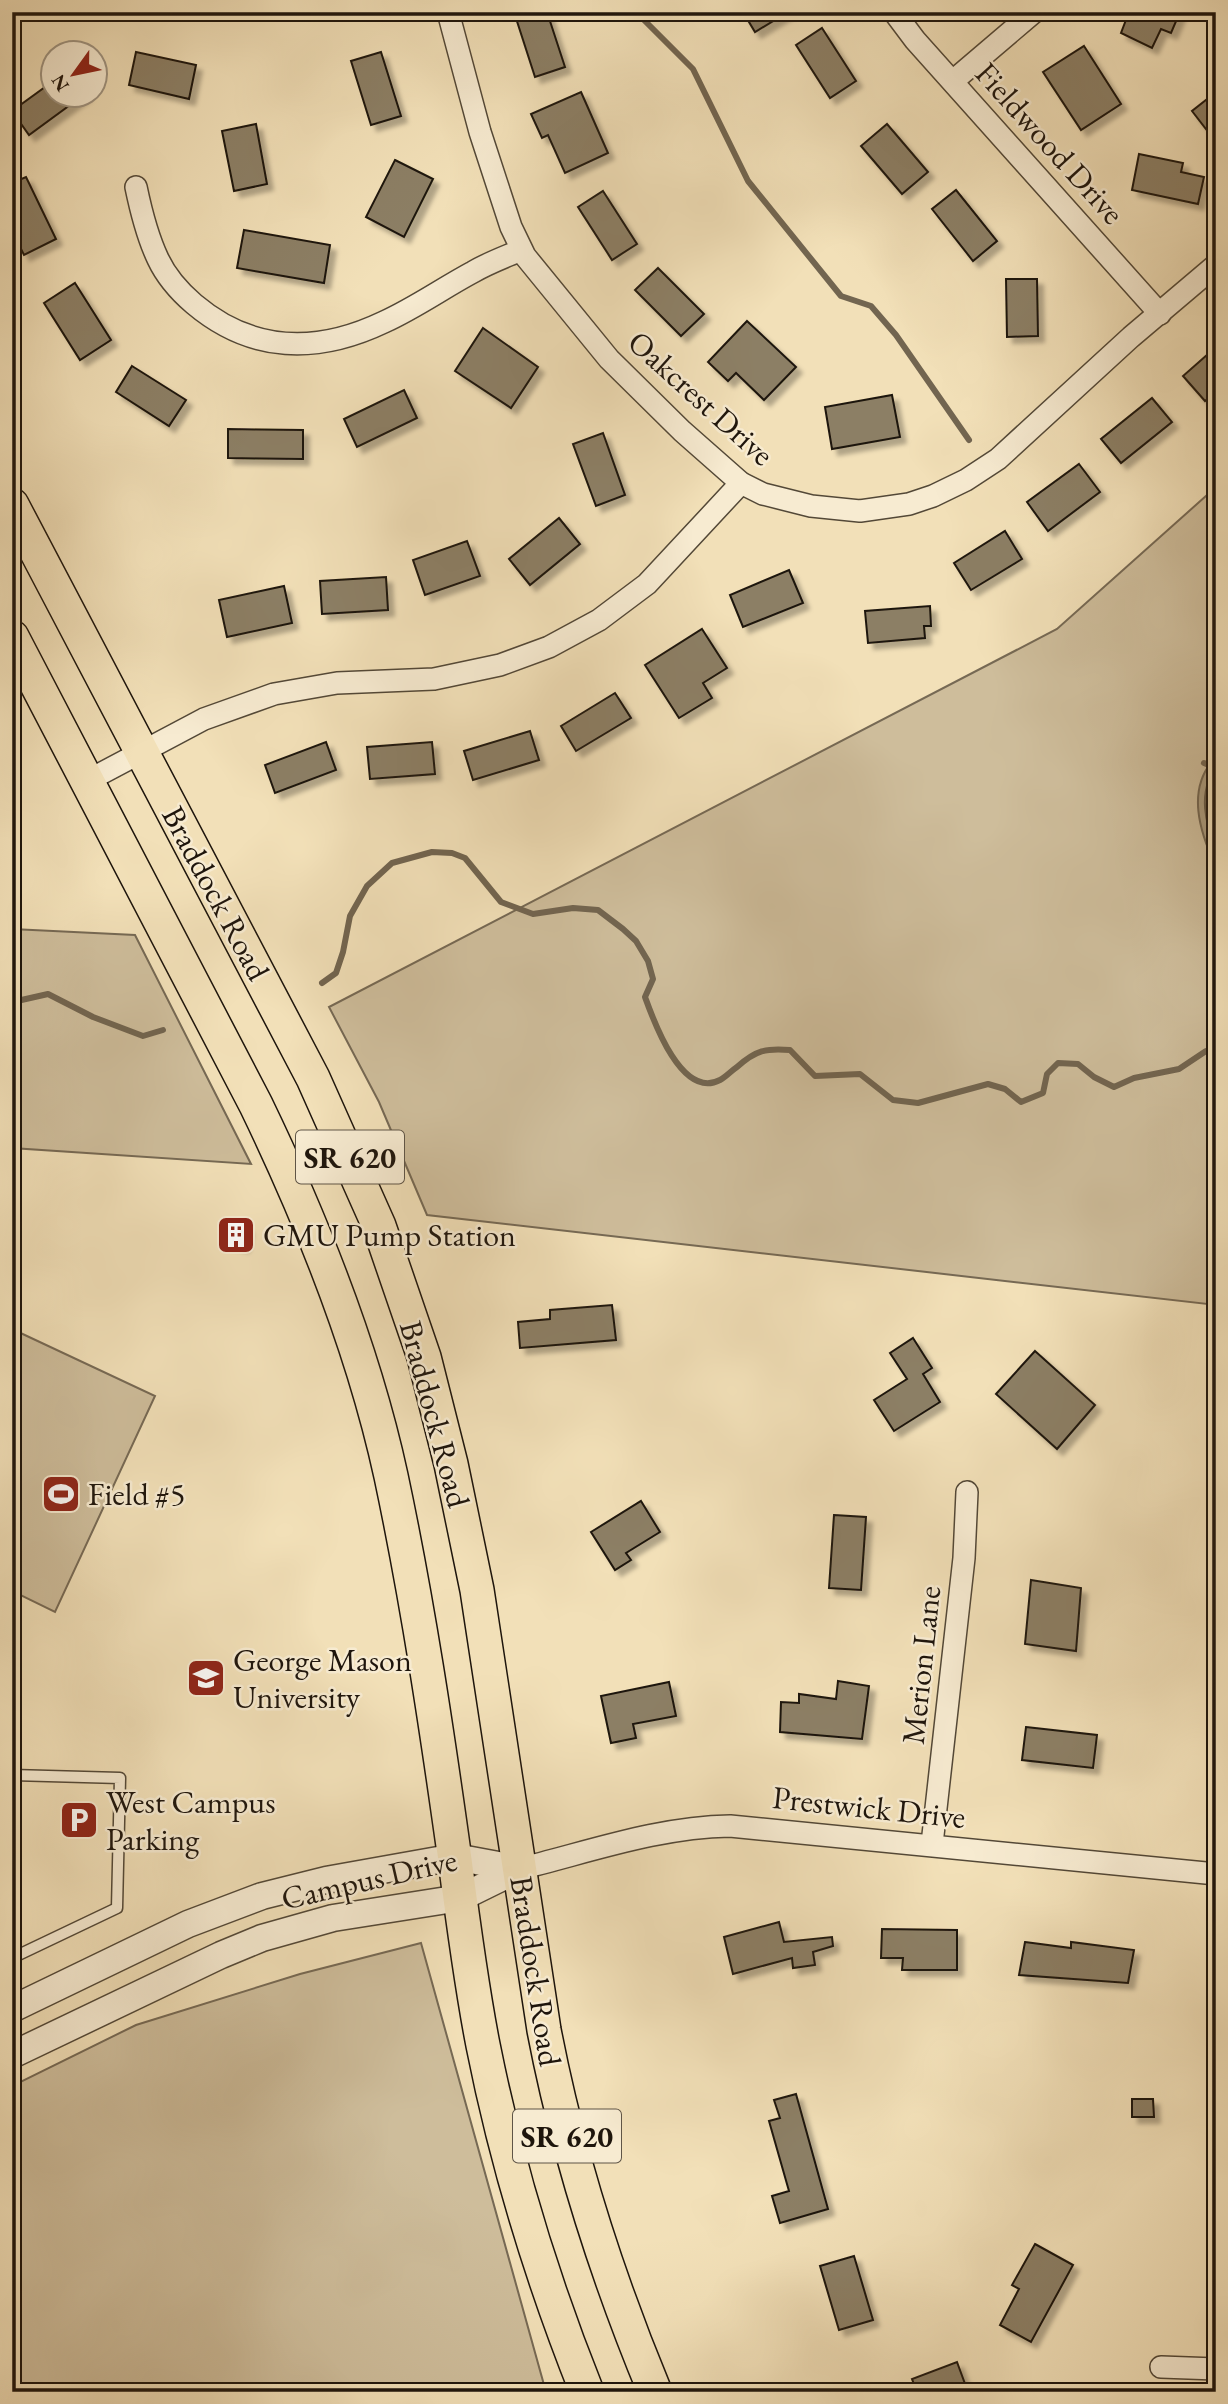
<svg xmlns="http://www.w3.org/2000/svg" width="1228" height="2404" viewBox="0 0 1228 2404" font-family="'EB Garamond',serif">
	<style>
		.green { fill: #cebd9b; stroke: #766954; stroke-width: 2 }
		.water { fill: #aa9b7e; stroke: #726550; stroke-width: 2 }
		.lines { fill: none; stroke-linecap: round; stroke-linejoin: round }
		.shore { stroke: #645845; stroke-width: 2 }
		.stream { stroke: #726550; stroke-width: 6 }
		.building { fill: #8c7f65; stroke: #1e150c; stroke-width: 2; filter: url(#shadow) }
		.service-casing { stroke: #534837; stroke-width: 13 }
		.minor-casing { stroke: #534837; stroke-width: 24 }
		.tertiary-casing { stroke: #534837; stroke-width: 29 }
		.primary-casing { stroke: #1e150c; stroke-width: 36 }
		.service { stroke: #f7ebd1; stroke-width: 10 }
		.minor { stroke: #f7ebd1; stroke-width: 21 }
		.tertiary { stroke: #f7ebd1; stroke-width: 26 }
		.primary { stroke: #f2e0b8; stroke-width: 33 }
		.labels { text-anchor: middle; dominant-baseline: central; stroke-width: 5; stroke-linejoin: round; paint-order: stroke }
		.shield { fill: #f7ebd1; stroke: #5f5547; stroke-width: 2 }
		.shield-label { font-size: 30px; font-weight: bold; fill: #1e150c }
		.street-label { font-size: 32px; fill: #1e150c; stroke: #f7ebd1 }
		.poi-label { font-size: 32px; fill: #1e150c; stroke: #f7ebd1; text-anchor: start }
	</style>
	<defs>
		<filter id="shadow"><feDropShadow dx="6" dy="6" stdDeviation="2" flood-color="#0004"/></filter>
	</defs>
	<rect width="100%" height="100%" fill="#f2e0b8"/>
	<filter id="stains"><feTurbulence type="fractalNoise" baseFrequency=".00286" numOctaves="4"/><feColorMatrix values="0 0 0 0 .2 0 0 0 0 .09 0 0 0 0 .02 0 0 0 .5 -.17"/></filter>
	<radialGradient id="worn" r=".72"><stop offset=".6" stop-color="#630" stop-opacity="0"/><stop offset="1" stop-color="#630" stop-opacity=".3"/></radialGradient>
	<g class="green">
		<path d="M1216 487V1305L427 1215 379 1102 329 1007 1057 629Z"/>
		<path d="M12 929 135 935 251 1164 12 1148Z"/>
		<path d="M12 1329 155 1396 55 1612 12 1591Z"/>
		<path d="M421 1943 546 2392H12V2086L136 2025 300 1974Z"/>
	</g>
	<path class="water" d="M1216 757V867C1200 833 1185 788 1216 757Z"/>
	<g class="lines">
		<path class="shore" d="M1216 768C1197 792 1206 824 1216 851"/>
		<g class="stream">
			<path d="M636 12 693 69 748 181 841 296 871 306 896 335 969 440"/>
			<path d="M1204 763 1216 768"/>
			<path d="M322 983 336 973 343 952 350 916 367 886 392 863 432 852 452 853 465 858 501 902 533 914 573 908 598 910 623 929 636 941 648 961 653 979 645 997C654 1022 682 1100 720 1080 726 1077 731 1071 737 1067 756 1050 766 1048 790 1050L815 1076 860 1074 893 1100 918 1103 988 1084 1005 1089 1021 1102 1043 1093 1047 1074 1058 1063 1078 1064 1094 1077 1114 1087 1134 1078 1179 1069 1206 1051 1216 1048"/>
			<path d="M12 999 17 1001 48 994 93 1017 143 1036 163 1030"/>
		</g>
	</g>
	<g class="building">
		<path d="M514 12H547L565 67 535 77Z"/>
		<path d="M743 12H788L755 32Z"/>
		<path d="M1129 12H1180L1171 33 1161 29 1152 48 1121 33Z"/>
		<path d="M822 28 856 81 830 98 796 45Z"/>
		<path d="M1084 46 1121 104 1081 130 1043 72Z"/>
		<path d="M136 52 196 65 189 99 129 85Z"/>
		<path d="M381 52 401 116 371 125 351 61Z"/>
		<path d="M52 82V94H85L29 135 12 111Z"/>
		<path d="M581 92 608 153 565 173 548 135 542 138 531 114Z"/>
		<path d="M1216 92V142L1192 111Z"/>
		<path d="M256 124 267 184 234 191 222 131Z"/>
		<path d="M887 124 928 172 902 194 861 146Z"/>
		<path d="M1139 154 1183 163 1181 172 1204 177 1198 204 1132 190Z"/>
		<path d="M395 160 433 179 404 237 366 217Z"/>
		<path d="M26 177 56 239 24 255 12 231V183Z"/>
		<path d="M956 190 997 241 973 261 932 209Z"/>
		<path d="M603 191 637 244 612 260 578 207Z"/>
		<path d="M244 230 330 245 324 283 237 268Z"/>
		<path d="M658 268 704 314 681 336 635 290Z"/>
		<path d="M1006 279H1037L1038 336 1007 337Z"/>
		<path d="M75 283 111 340 80 360 44 303Z"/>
		<path d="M747 321 796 367 764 400 736 373 728 381 708 362Z"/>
		<path d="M483 328 538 367 511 408 455 371Z"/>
		<path d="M1216 347V392L1205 401 1183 376Z"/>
		<path d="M132 366 186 400 169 426 116 392Z"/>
		<path d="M404 390 417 418 357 447 344 419Z"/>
		<path d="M892 395 900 437 832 449 825 407Z"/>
		<path d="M1152 398 1172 422 1121 463 1101 439Z"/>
		<path d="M228 429 303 430V459L228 458Z"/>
		<path d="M603 433 625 495 596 506 573 444Z"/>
		<path d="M1079 464 1100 492 1048 531 1027 502Z"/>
		<path d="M559 518 580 544 530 585 509 559Z"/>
		<path d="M1005 531 1022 559 971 590 954 563Z"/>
		<path d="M467 541 480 576 425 595 413 560Z"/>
		<path d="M789 570 803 603 743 627 730 595Z"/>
		<path d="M386 577 388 610 322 614 320 581Z"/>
		<path d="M284 586 292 623 227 637 219 600Z"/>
		<path d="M930 606 931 626H924L925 638 868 643 865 611Z"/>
		<path d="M702 629 727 668 703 683 712 698 679 718 645 665Z"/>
		<path d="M615 693 631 718 576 751 561 726Z"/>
		<path d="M530 731 539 760 473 780 464 751Z"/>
		<path d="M326 742 336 770 275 793 265 765Z"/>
		<path d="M432 742 435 774 370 779 367 747Z"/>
		<path d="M229 1223 247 1228 243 1246 224 1242Z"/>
		<path d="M612 1305 616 1340 520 1348 518 1322 550 1319V1310Z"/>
		<path d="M913 1338 932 1368 923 1374 940 1402 894 1431 874 1400 907 1379 890 1353Z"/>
		<path d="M1035 1351 1095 1405 1057 1449 996 1394Z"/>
		<path d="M641 1501 660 1532 626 1553 631 1560 615 1570 591 1532Z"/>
		<path d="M834 1515 866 1517 861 1590 829 1588Z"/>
		<path d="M1031 1580 1081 1588 1076 1651 1025 1644Z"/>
		<path d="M838 1681 869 1686 862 1739 780 1732 781 1702 799 1703V1694L836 1699Z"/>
		<path d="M669 1682 676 1716 633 1724 636 1738 611 1743 601 1696Z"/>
		<path d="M1026 1727 1097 1735 1093 1768 1022 1760Z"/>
		<path d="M779 1922 784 1942 832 1937 833 1946 813 1952 815 1965 793 1968 792 1958 733 1974 724 1937Z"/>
		<path d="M882 1929 957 1930V1970H902L903 1958H881Z"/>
		<path d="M1025 1942 1071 1948V1942L1134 1950 1128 1983 1019 1975Z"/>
		<path d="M796 2094 828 2209 780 2223 772 2196 789 2191 769 2121 780 2118 774 2100Z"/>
		<path d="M1132 2099H1153L1154 2117H1132Z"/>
		<path d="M1035 2244 1073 2265 1031 2342 1000 2325 1019 2289 1012 2285Z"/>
		<path d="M854 2256 873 2320 839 2330 820 2266Z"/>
		<path d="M957 2362 968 2392H917L912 2379Z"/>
	</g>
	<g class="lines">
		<defs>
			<path id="service" d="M12 1775 120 1778 117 1908 12 1958"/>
			<g id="minor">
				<path d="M448 12 480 132 511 227 525 256 609 359 682 431 741 483 763 494 811 506 860 511 909 504 933 496 966 480 998 459 1131 337 1216 265"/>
				<path d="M894 12 915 40 1160 314"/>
				<path d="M953 81 1034 12"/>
				<path d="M136 187C141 211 147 236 158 259 166 276 180 292 194 304 252 353 317 354 384 322 415 308 443 288 473 272 488 263 505 257 521 250"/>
				<path d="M87 781 204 719 274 694 337 683 434 679 500 665 549 647 599 620 647 584 741 483"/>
				<path d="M932 1844 964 1558 967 1492"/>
				<path d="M519 1869C589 1852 658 1827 730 1826L1216 1874"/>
				<path d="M1161 2367 1216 2369"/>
			</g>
			<g id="tertiary">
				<path d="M12 2009 188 1924 262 1896 326 1880 455 1857 519 1869"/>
				<path d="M12 2055 221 1955 262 1938 333 1918 460 1898 519 1869"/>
			</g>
			<g id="primary">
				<path d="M12 505 313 1078 379 1226 424 1357 451 1464 477 1590 544 2030C568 2155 606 2274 655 2392"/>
				<path d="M12 637 256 1105C313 1223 363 1347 391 1476 418 1603 437 1731 455 1860 463 1922 471 1984 483 2045 507 2166 541 2277 587 2392"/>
			</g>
		</defs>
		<use href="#service" class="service-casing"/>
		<use href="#minor" class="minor-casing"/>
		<use href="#tertiary" class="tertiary-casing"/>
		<use href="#primary" class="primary-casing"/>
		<use href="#service" class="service"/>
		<use href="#minor" class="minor"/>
		<use href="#tertiary" class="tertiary"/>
		<use href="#primary" class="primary"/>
	</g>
	<defs>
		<symbol id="building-square" viewBox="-11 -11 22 22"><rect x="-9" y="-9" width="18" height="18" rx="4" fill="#8f2418" stroke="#f7ebd1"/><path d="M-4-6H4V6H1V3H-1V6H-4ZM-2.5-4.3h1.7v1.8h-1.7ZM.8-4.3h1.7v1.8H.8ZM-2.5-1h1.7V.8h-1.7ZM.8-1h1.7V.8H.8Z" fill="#fff"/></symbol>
		<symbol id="stadium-square" viewBox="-11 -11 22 22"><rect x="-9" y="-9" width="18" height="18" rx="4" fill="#8f2418" stroke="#f7ebd1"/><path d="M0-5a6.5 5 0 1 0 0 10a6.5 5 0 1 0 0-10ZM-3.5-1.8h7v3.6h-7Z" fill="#fff"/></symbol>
		<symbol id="university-square" viewBox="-11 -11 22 22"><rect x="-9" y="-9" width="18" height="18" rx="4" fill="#8f2418" stroke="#f7ebd1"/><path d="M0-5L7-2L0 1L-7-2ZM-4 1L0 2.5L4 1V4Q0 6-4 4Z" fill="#fff"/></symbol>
		<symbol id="parking-square" viewBox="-11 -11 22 22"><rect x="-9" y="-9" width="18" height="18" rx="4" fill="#8f2418" stroke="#f7ebd1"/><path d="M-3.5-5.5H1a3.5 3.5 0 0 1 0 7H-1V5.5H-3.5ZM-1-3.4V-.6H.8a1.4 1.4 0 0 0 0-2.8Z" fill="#fff"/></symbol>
	</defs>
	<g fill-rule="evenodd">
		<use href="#building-square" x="214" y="1213" width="44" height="44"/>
		<use href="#stadium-square" x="39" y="1472" width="44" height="44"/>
		<use href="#university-square" x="184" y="1656" width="44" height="44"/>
		<use href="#parking-square" x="57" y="1798" width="44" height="44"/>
	</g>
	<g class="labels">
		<g class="shield">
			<rect x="296" y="1130.5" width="108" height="53" rx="5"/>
			<rect x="513" y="2109.5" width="108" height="53" rx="5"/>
		</g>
		<g class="shield-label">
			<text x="350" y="1157">SR 620</text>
			<text x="567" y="2136">SR 620</text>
		</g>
		<g class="street-label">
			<text transform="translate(1050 143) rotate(48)">Fieldwood Drive</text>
			<text transform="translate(701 398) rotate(42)">Oakcrest Drive</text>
			<text transform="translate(216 893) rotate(62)">Braddock Road</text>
			<text transform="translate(435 1414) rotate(75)">Braddock Road</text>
			<text transform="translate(921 1665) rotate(-84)">Merion Lane</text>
			<text transform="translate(869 1807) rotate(6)">Prestwick Drive</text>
			<text transform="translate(369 1879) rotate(-13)">Campus Drive</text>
			<text transform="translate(536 1971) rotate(81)">Braddock Road</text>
		</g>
		<g class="poi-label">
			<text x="263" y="1235">GMU Pump Station</text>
			<text x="88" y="1494">Field #5</text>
			<text x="233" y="1660">George Mason<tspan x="233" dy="37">University</tspan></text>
			<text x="106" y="1802">West Campus<tspan x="106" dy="37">Parking</tspan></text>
		</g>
	</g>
	<rect width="1228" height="2404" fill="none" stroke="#f2e0b8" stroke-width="42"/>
	<rect x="14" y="14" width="1200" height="2376" fill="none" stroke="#1e150c" stroke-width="3.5"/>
	<rect x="21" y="21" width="1186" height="2362" fill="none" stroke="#1e150c" stroke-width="2"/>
	<g transform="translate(74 74) rotate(237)"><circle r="33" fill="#f7ebd1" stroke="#a09582" stroke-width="2"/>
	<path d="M0-5L12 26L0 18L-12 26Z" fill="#8f2418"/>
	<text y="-10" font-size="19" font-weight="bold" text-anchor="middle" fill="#1e150c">N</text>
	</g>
	<rect width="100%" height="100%" filter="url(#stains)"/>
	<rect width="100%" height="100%" fill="url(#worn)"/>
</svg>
